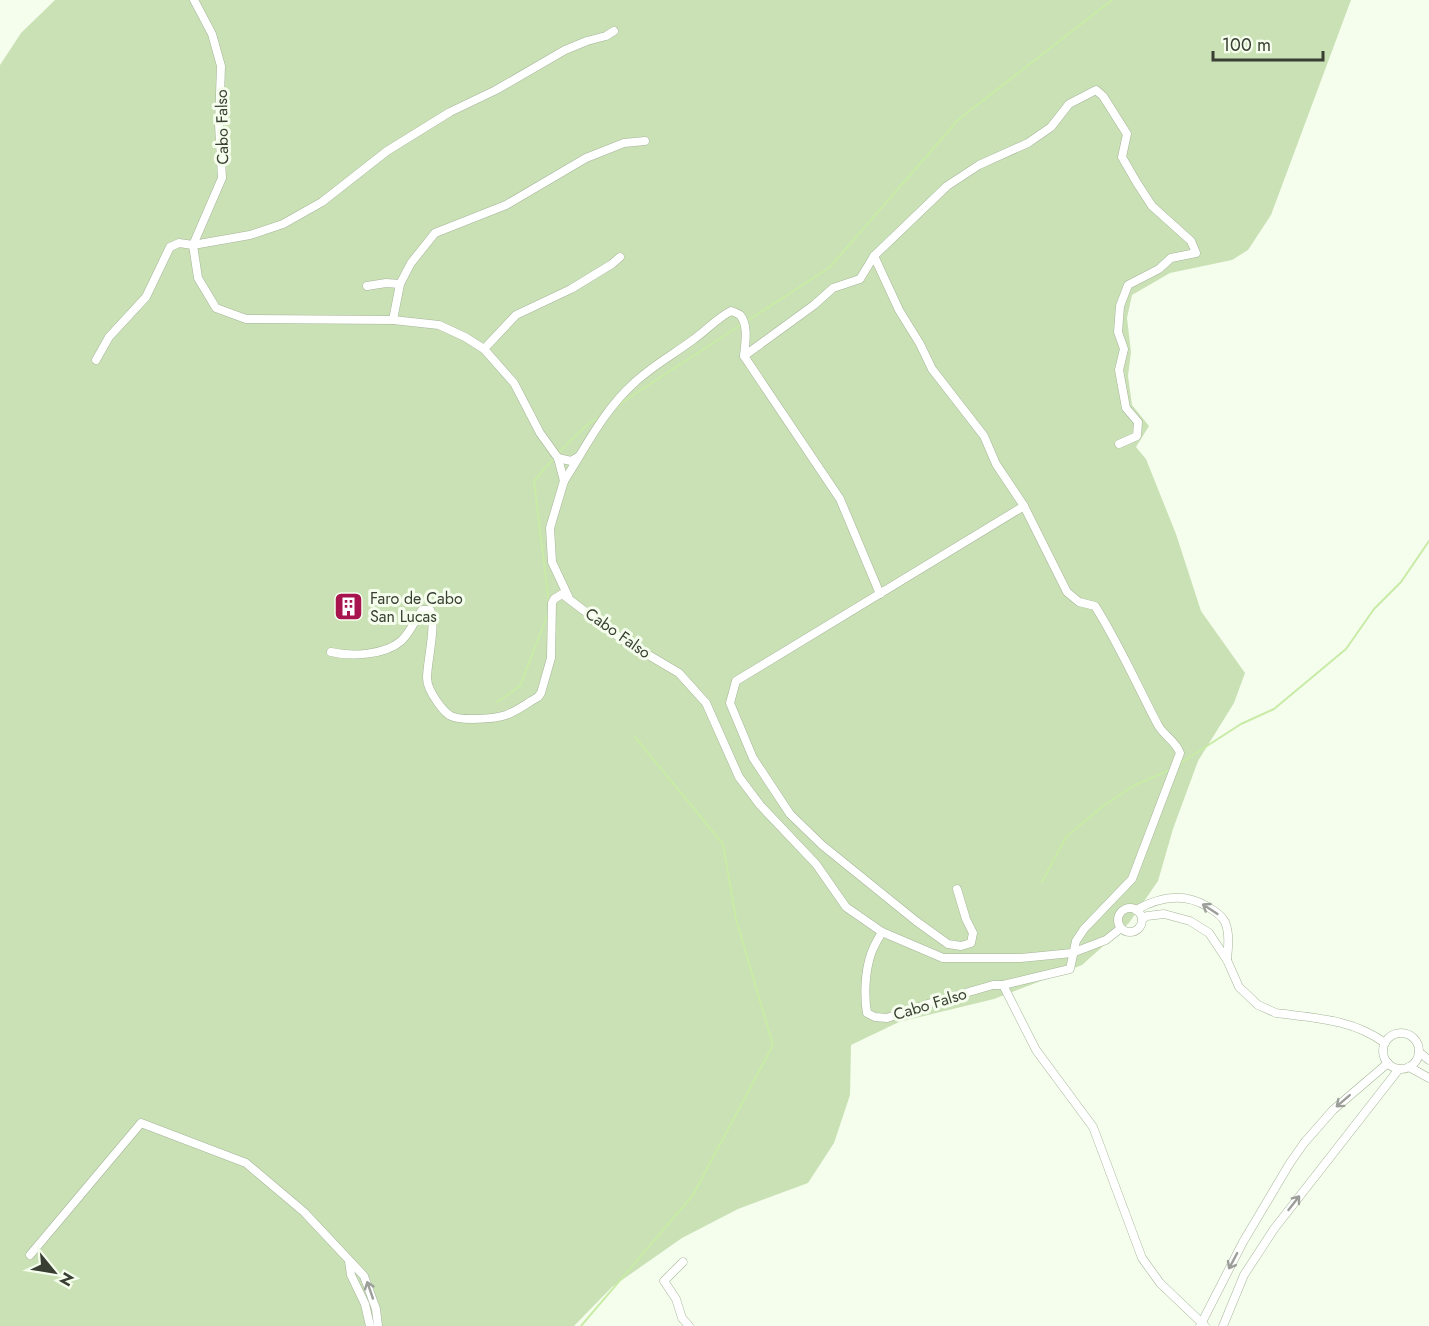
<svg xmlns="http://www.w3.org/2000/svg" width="1429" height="1326" viewBox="0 0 1429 1326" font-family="Jost,sans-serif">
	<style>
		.green { fill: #cae1b6 }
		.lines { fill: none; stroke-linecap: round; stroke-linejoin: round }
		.stream { stroke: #c8eba6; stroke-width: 2 }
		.minor-casing { stroke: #a6b599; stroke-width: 9 }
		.minor { stroke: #fff; stroke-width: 8 }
		.oneway { stroke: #9c9f99 }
		.labels { text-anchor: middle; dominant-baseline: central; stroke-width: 6; stroke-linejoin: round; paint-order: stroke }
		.street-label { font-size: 16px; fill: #393f33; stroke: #f5feed }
		.poi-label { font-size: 16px; fill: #393f33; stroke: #f5feed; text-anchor: start }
	</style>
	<rect width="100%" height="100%" fill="#f5feed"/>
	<path class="green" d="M55 0H1351L1271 215 1248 250 1232 260 1170 273 1132 295 1127 318 1131 352 1128 376 1132 405 1149 426 1136 447 1146 459 1176 534 1201 611 1245 673 1234 703 1198 761 1173 829 1158 881 1129 923 1082 965 994 999 899 1022 851 1045 850 1095 834 1143 808 1183 738 1209 682 1238 612 1287 574 1326H0V65L21 33Z"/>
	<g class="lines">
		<g class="stream">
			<path d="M747 321 829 268 959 119 1112 0"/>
			<path d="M618 405 742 324"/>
			<path d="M558 453 587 425 601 416"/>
			<path d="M549 603 534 481 554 458"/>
			<path d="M497 702 520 686 549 611"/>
			<path d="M1179 764 1241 724 1274 709 1346 649 1374 609 1401 582 1429 541"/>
			<path d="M1042 882 1066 837 1103 806 1135 785 1172 769"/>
			<path d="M581 1326 693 1195 773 1045 736 919 723 844 635 737"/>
		</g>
		<defs>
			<g id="minor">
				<path d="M194 0 212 34 221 66 219 124 222 178 193 245 198 278 216 308 246 319 393 320 439 325 465 337 484 349 514 383 540 433 558 458 564 481 550 528 552 562 568 596"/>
				<path d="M874 256 947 186 979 165 1028 143 1051 127 1069 104 1096 90 1103 96 1127 134 1122 157 1137 183 1152 206 1191 241 1196 253 1171 258 1159 269 1128 285 1120 306 1118 332 1124 349 1119 370 1126 408 1138 422 1137 436 1119 444"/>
				<path d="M367 286 386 283 400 284"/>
				<path d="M393 320 400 284 411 263 435 233 506 205 586 158 624 143 645 141"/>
				<path d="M484 349 516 315 571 289 612 264 620 257"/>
				<path d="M744 356 814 305 833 288 860 279 874 256 899 310 920 344 932 369 984 436 996 464 1024 506 1067 592 1079 602 1095 606C1119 644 1137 685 1158 725 1164 736 1176 741 1180 753L1132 879 1084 929 1076 941 1070 969 1003 985"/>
				<path d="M96 360 109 337 146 297 170 247 179 243 193 245 250 235 283 224 322 202 387 151 450 112 496 90 565 50 587 41 606 36 614 31"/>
				<path d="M558 458 571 461 578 457"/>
				<path d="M564 481C586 447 603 411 634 383 652 366 674 354 694 339 707 330 717 318 731 311 734 312 737 313 740 315 749 325 745 344 744 356L840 499 880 594"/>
				<path d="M331 652C351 657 385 655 401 641 410 633 415 620 422 610H430C437 623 427 662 427 678 427 687 433 696 438 703 442 708 445 713 451 716 461 721 495 719 506 715 517 711 527 703 538 697L541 693 551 658 552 603 554 599 562 594 623 640 679 673 706 703 739 777 760 805 816 864 846 907 882 932 943 958H1021L1072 953 1106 940 1121 928"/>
				<path d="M957 889 966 919 973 933 971 943 961 946 948 944 916 921 822 845 790 814 753 758 730 703 736 681 1024 506"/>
				<circle cx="1130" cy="920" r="12"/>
				<path d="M1136 910C1159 897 1184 892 1208 907 1214 911 1221 914 1225 922 1230 934 1228 948 1227 960"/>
				<path d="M1142 919 1147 916 1164 914 1190 921 1209 933 1227 960 1239 987 1258 1005 1276 1013C1315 1018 1352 1019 1385 1043"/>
				<path d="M882 932C878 939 873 947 871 954 865 971 864 996 867 1013L875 1017 887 1018 934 1002 993 985H1003L1036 1050 1093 1127 1142 1258 1160 1283 1205 1326"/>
				<circle cx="1401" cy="1051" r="18"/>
				<path d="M1419 1052 1429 1060"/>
				<path d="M1409 1067 1429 1078"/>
				<path d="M30 1255 141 1123 246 1163 304 1212 364 1276 376 1309 378 1326"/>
				<path d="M349 1261 351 1275 365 1304 370 1326"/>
				<path d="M683 1262 664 1281 676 1299 682 1318 689 1326"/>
				<path d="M1200 1326 1243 1242 1290 1163 1304 1143 1333 1110 1388 1063"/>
				<path d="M1223 1326 1244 1275 1274 1229 1399 1069"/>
			</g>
		</defs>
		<use href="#minor" class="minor-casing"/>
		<use href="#minor" class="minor"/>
	</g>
	<defs><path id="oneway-shaft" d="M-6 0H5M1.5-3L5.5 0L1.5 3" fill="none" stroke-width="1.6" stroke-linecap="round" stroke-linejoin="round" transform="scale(1.5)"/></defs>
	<g class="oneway">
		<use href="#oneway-shaft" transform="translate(1210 909) rotate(-147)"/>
		<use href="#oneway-shaft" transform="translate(1343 1101) rotate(139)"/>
		<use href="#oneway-shaft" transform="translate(1294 1203) rotate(-52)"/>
		<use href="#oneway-shaft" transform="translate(1233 1261) rotate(118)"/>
		<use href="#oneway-shaft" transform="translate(370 1290) rotate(-109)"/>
	</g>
	<defs>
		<symbol id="building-square" viewBox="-11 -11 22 22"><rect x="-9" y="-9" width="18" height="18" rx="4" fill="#a8154e" stroke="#f5feed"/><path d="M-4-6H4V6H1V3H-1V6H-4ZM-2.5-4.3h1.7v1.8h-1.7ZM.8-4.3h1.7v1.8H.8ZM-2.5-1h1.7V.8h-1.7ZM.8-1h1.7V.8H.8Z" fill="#fff"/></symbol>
	</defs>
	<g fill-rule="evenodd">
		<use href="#building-square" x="332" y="590" width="33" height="33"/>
	</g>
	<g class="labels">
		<g class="street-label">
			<text transform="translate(222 127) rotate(-91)">Cabo Falso</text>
			<text transform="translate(618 633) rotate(35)">Cabo Falso</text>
			<text transform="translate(930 1004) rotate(-17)">Cabo Falso</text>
		</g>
		<g class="poi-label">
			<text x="370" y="598">Faro de Cabo<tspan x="370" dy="18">San Lucas</tspan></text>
		</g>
	</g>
	<g transform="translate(54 1272) rotate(120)" stroke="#f5feed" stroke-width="4.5" paint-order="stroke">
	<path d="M0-4.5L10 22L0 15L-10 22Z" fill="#393f33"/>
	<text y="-9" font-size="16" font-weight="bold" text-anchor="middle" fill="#393f33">N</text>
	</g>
	<path d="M1213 51v9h110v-9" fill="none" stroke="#393f33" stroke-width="3"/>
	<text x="1222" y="51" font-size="18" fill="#393f33" stroke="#f5feed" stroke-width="4.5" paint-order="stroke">100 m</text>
</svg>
